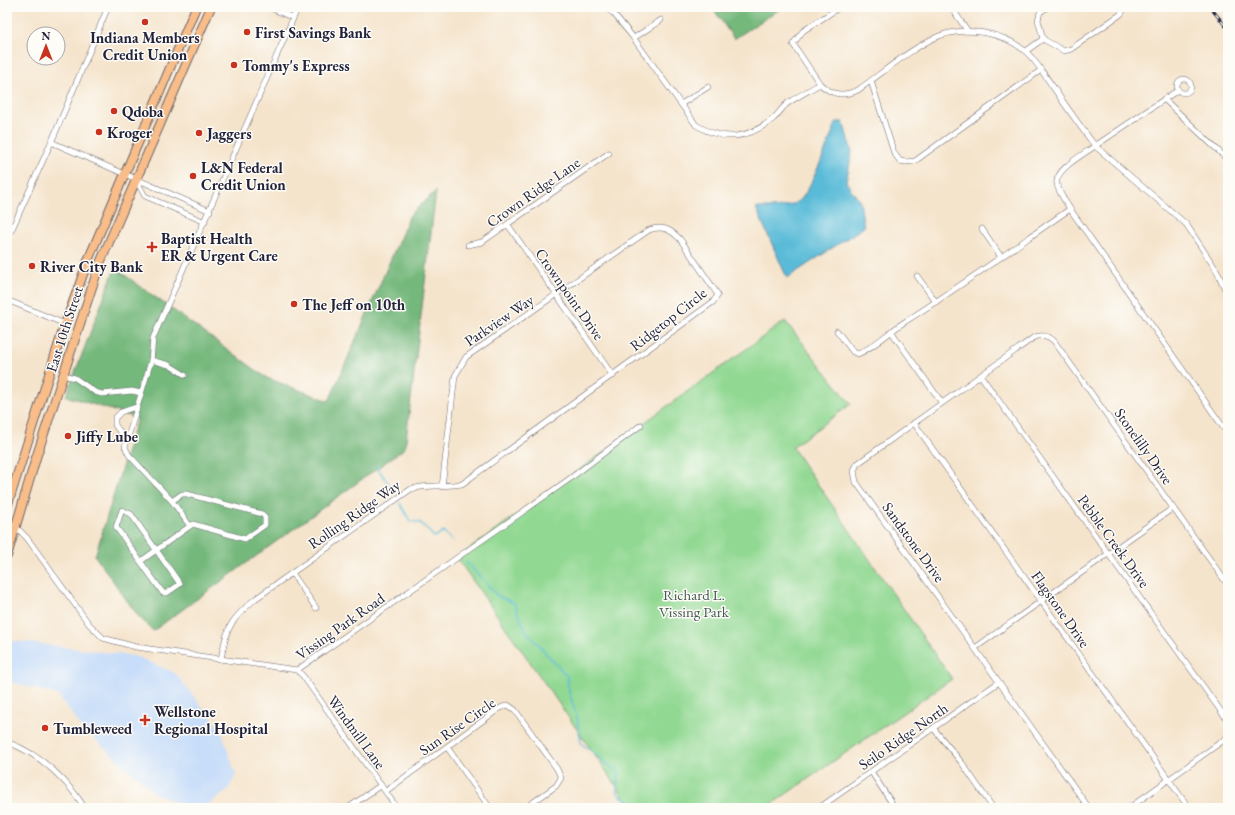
<svg xmlns="http://www.w3.org/2000/svg" width="1235" height="815" viewBox="0 0 1235 815" font-family="'EB Garamond',serif">
	<style>
		.built { fill: #c7ddf9 }
		.green { fill: #91d892; stroke: #5a7d66 }
		.forest { fill: #74b87c; stroke: #4b6d5c }
		.water { fill: #5abbd8; stroke: #3e6e8a }
		.lines { fill: none; stroke-linecap: round; stroke-linejoin: round }
		.stream { stroke: #5abbd8; stroke-width: 1.5 }
		.minor-casing { stroke: #6c666e; stroke-width: 6 }
		.primary-casing { stroke: #6c666e; stroke-width: 10 }
		.minor { stroke: #fff; stroke-width: 5 }
		.primary { stroke: #f8bd89; stroke-width: 8 }
		.rail-casing { stroke: #22223b; stroke-width: 3 }
		.rail { stroke: #fdfcf7; stroke-width: 1.5; stroke-dasharray: 4.5; stroke-linecap: butt }
		.poi-dot { fill: #c8321e; stroke: #fdfcf7; stroke-width: 1.5 }
		.labels { text-anchor: middle; dominant-baseline: central; stroke-width: 3; stroke-linejoin: round; paint-order: stroke }
		.poi-label { font-size: 15px; font-weight: bold; fill: #22223b; stroke: #fdfcf7; text-anchor: start }
		.street-label { font-size: 15px; fill: #22223b; stroke: #fdfcf7 }
		.park-label { font-size: 15px; fill: #435955; stroke: #fdfcf7 }
	</style>
	<rect width="100%" height="100%" fill="#fdfcf7"/>
	<filter id="ink" filterUnits="userSpaceOnUse"><feTurbulence type="fractalNoise" baseFrequency=".025" numOctaves="2"/><feDisplacementMap in="SourceGraphic" scale="8" xChannelSelector="R" yChannelSelector="G"/><feConvolveMatrix kernelMatrix="1 2 1 2 8 2 1 2 1" color-interpolation-filters="sRGB"/></filter>
	<filter id="wash" filterUnits="userSpaceOnUse"><feTurbulence type="fractalNoise" baseFrequency=".012" numOctaves="4" result="noise"/><feDisplacementMap in="SourceGraphic" scale="16" xChannelSelector="R" yChannelSelector="G"/><feGaussianBlur stdDeviation="0.9" result="paint"/><feColorMatrix in="noise" values="0 0 0 0 0 0 0 0 0 0 0 0 0 0 0 0 0 1.4 0 .05"/><feComposite in="paint" operator="in"/></filter>
	<g filter="url(#wash)">
		<rect width="100%" height="100%" fill="#f5e4cc"/>
		<path class="built" d="M7 640 135 656 175 673 221 730 236 775 227 791 209 804 193 808 156 794 81 727 58 695 7 681Z"/>
		<path class="green" d="M785 321 851 404 792 447 952 679 766 808H632L457 558Z"/>
		<g class="forest">
			<path d="M712 7H783L734 39Z"/>
			<path d="M436 191 405 448 153 631 138 616 95 556 137 418 66 396 115 268 267 378 329 401 410 215Z"/>
		</g>
		<path class="water" d="M836 122H843L852 152 846 182 860 202 864 227 787 278 756 208C771 208 786 209 799 201 808 196 832 135 836 122Z"/>
		<g class="lines">
			<g class="stream">
				<path d="M376 466 393 490"/>
				<path d="M400 503 410 521 421 523 434 537 444 532 453 542"/>
				<path d="M466 562 498 596 514 603 525 630 567 676 569 692 577 717 581 743 619 773C613 802 622 793 639 808"/>
			</g>
		</g>
	</g>
	<g filter="url(#ink)">
		<g class="lines">
			<defs>
				<g id="minor">
					<path d="M269 7 293 18"/>
					<path d="M605 7 614 14 632 36 696 125C724 142 748 139 773 119 779 114 782 107 788 103 798 96 810 90 820 84L793 44 803 31 840 7"/>
					<path d="M951 7 967 30"/>
					<path d="M1048 7 1040 12 1038 20 1043 39 1064 51 1071 49 1121 14 1125 7"/>
					<path d="M634 38 661 20"/>
					<path d="M1026 51 1043 39"/>
					<circle cx="1184" cy="86" r="7"/>
					<path d="M871 81 894 153 900 161 906 162 915 161 1041 70"/>
					<path d="M820 84C832 95 843 97 858 90 881 74 914 46 939 36 965 26 1003 32 1025 51 1035 59 1043 73 1051 84 1065 105 1080 126 1095 146 1084 154 1054 170 1057 184 1058 192 1066 202 1070 209"/>
					<path d="M1178 90 1095 146 1186 224 1217 271 1228 296"/>
					<path d="M1164 99 1228 160"/>
					<path d="M681 104 708 87"/>
					<path d="M51 142 210 211"/>
					<path d="M136 180 145 196 205 222"/>
					<path d="M508 225 613 376"/>
					<path d="M982 229 1001 257"/>
					<path d="M7 240 54 136 108 7"/>
					<path d="M468 245 482 242 609 153"/>
					<path d="M917 276 936 302"/>
					<path d="M7 300 65 324"/>
					<path d="M837 331 853 352 858 354C874 347 888 333 903 323 960 287 1015 247 1070 209L1228 434"/>
					<path d="M891 331 942 403"/>
					<path d="M151 360 169 365 185 375"/>
					<path d="M63 375 75 378 95 392 102 394 132 391 141 393"/>
					<path d="M981 376 1228 721"/>
					<path d="M914 423 1189 808"/>
					<path d="M126 440 115 425V418L121 412 136 407"/>
					<path d="M172 501 182 494H187L262 514 265 517V525L245 539 193 524 190 526"/>
					<path d="M122 510 131 514 180 584 167 593H163L116 527Z"/>
					<path d="M7 522 17 528 27 538 89 624 103 638 136 647 297 670 568 480 641 425"/>
					<path d="M141 561 190 526 172 501 129 455 125 447 151 361 153 338 298 7"/>
					<path d="M292 573 316 608"/>
					<path d="M975 648 1173 508"/>
					<path d="M221 659C227 626 230 621 255 599L411 489C427 484 445 487 462 484L713 302 718 295 680 239C670 229 662 225 649 230L466 357 455 376 442 487"/>
					<path d="M297 670 303 676 397 808"/>
					<path d="M934 729 962 763 993 808"/>
					<path d="M7 742C40 754 66 779 85 808"/>
					<path d="M447 747 490 808"/>
					<path d="M872 773 895 808"/>
					<path d="M386 791 500 708 508 705 515 710 557 769 561 778 556 786 525 808"/>
					<path d="M348 808 381 785"/>
					<path d="M819 808 999 682"/>
					<path d="M1089 808 856 482 854 471 857 464 1033 338C1042 334 1048 335 1054 341L1228 585"/>
					<path d="M1129 808 1228 737"/>
				</g>
				<g id="primary">
					<path d="M7 507 65 324 89 258 196 7"/>
					<path d="M7 556 36 458 100 263 211 7"/>
				</g>
			</defs>
			<use href="#minor" class="minor-casing"/>
			<use href="#primary" class="primary-casing"/>
			<use href="#minor" class="minor"/>
			<use href="#primary" class="primary"/>
			<defs>
				<path id="rail" d="M1210 7 1228 29"/>
			</defs>
			<use href="#rail" class="rail-casing"/>
			<use href="#rail" class="rail"/>
		</g>
	</g>
	<g class="poi-dot">
		<circle cx="145" cy="22" r="4"/>
		<circle cx="247" cy="32" r="4"/>
		<circle cx="234" cy="65" r="4"/>
		<circle cx="114" cy="111" r="4"/>
		<circle cx="99" cy="132" r="4"/>
		<circle cx="199" cy="133" r="4"/>
		<circle cx="193" cy="176" r="4"/>
		<path d="M150 241h4v4h4v4h-4v4h-4v-4h-4v-4h4z"/>
		<circle cx="32" cy="266" r="4"/>
		<circle cx="294" cy="304" r="4"/>
		<circle cx="68" cy="436" r="4"/>
		<path d="M143 714h4v4h4v4h-4v4h-4v-4h-4v-4h4z"/>
		<circle cx="45" cy="728" r="4"/>
	</g>
	<g class="labels">
		<g class="poi-label">
			<text x="255" y="32">First Savings Bank</text>
			<text x="145" y="37" text-anchor="middle">Indiana Members<tspan x="145" dy="17">Credit Union</tspan></text>
			<text x="242" y="65">Tommy's Express</text>
			<text x="122" y="111">Qdoba</text>
			<text x="107" y="132">Kroger</text>
			<text x="207" y="133">Jaggers</text>
			<text x="201" y="167">L&amp;N Federal<tspan x="201" dy="17">Credit Union</tspan></text>
			<text x="161" y="238">Baptist Health<tspan x="161" dy="17">ER &amp; Urgent Care</tspan></text>
			<text x="40" y="266">River City Bank</text>
			<text x="302" y="304">The Jeff on 10th</text>
			<text x="76" y="436">Jiffy Lube</text>
			<text x="154" y="711">Wellstone<tspan x="154" dy="17">Regional Hospital</tspan></text>
			<text x="53" y="728">Tumbleweed</text>
		</g>
		<g class="street-label">
			<text transform="translate(533 192) rotate(-35)">Crown Ridge Lane</text>
			<text transform="translate(570 294) rotate(55)">Crownpoint Drive</text>
			<text transform="translate(668 319) rotate(-38)">Ridgetop Circle</text>
			<text transform="translate(499 320) rotate(-34)">Parkview Way</text>
			<text transform="translate(64 329) rotate(-72)">East 10th Street</text>
			<text transform="translate(1144 446) rotate(55)">Stonelilly Drive</text>
			<text transform="translate(354 514) rotate(-35)">Rolling Ridge Way</text>
			<text transform="translate(1114 541) rotate(54)">Pebble Creek Drive</text>
			<text transform="translate(914 542) rotate(54)">Sandstone Drive</text>
			<text transform="translate(1061 609) rotate(55)">Flagstone Drive</text>
			<text transform="translate(340 626) rotate(-35)">Vissing Park Road</text>
			<text transform="translate(457 726) rotate(-35)">Sun Rise Circle</text>
			<text transform="translate(357 732) rotate(54)">Windmill Lane</text>
			<text transform="translate(903 736) rotate(-35)">Seilo Ridge North</text>
		</g>
		<g class="park-label">
			<text x="694" y="594">Richard L.<tspan x="694" dy="17">Vissing Park</tspan></text>
		</g>
	</g>
	<rect width="1235" height="815" fill="none" stroke="#fdfcf7" stroke-width="24"/>
	<g transform="translate(46 46)"><circle r="19" fill="#fdfcf7" stroke="#a5a5ac"/>
	<path d="M0-3L7 15L0 10L-7 15Z" fill="#c8321e"/>
	<text y="-6" font-size="11" font-weight="bold" text-anchor="middle" fill="#22223b">N</text>
	</g>
</svg>
